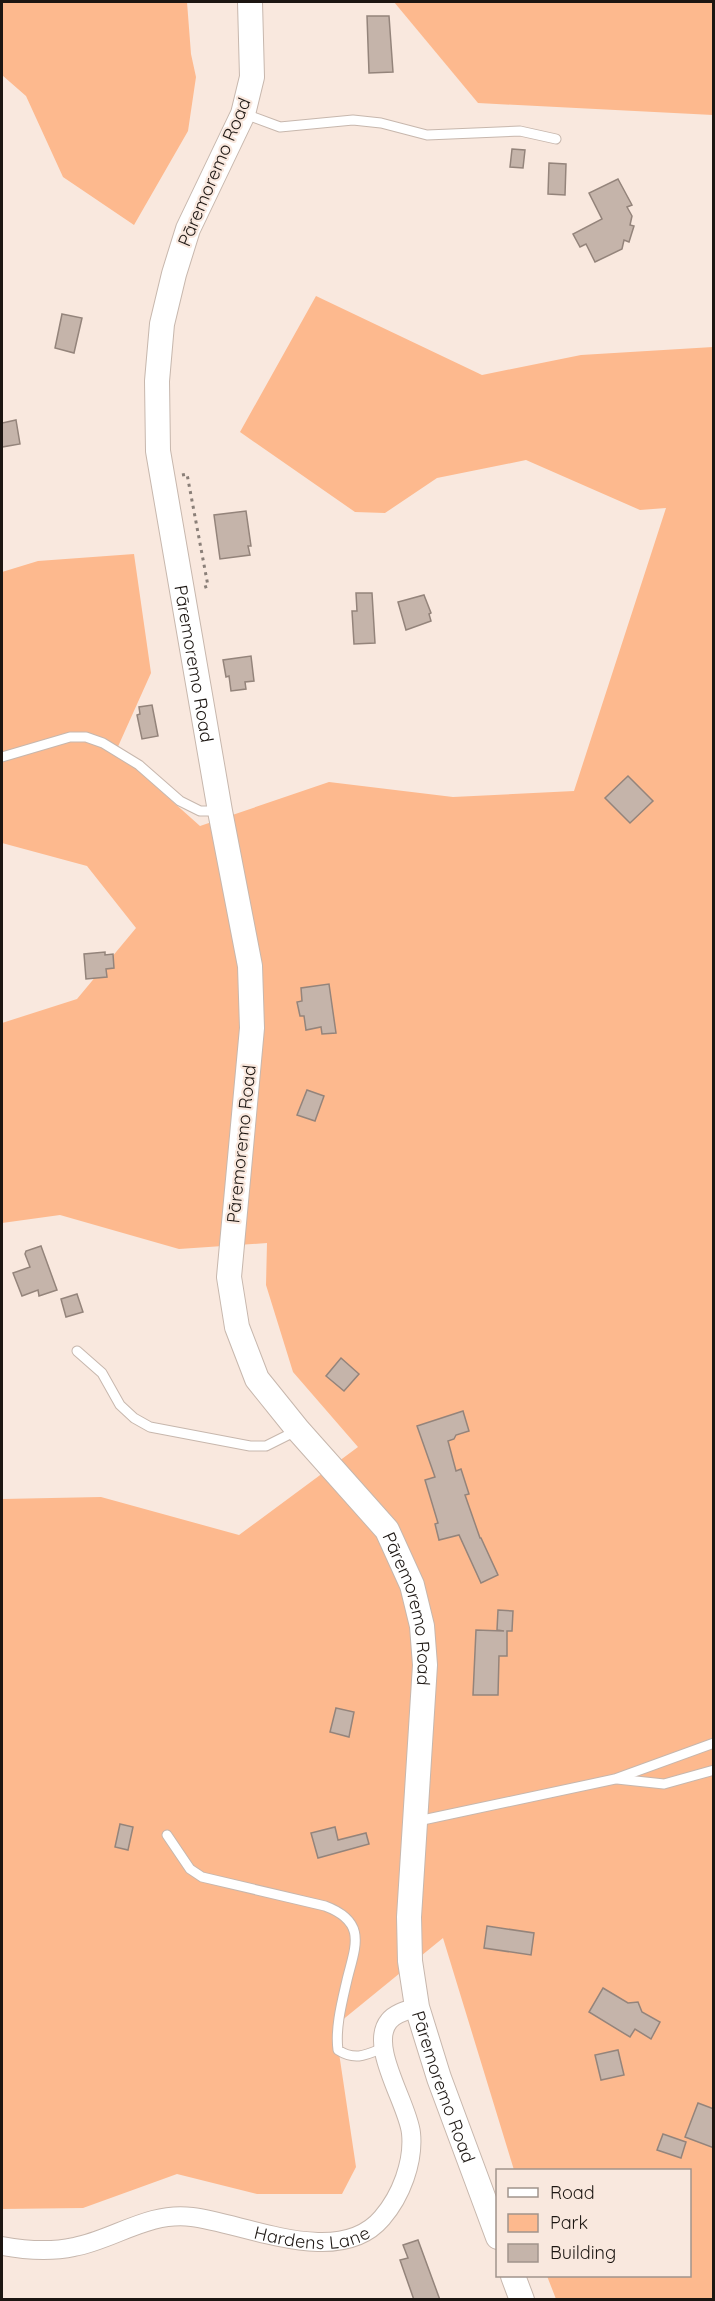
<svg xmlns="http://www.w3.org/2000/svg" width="715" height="2301" viewBox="0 0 715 2301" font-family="Quicksand,sans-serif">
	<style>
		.green { fill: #fdb98e }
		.building { fill: #c5b4aa; stroke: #94847b; stroke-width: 1.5 }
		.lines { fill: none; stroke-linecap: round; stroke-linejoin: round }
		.service-casing { stroke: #c7b7ad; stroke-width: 11 }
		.minor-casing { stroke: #c7b7ad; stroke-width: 20 }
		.tertiary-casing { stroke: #c7b7ad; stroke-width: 26 }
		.path { stroke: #8a7f78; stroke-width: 3; stroke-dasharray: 3 4.5; stroke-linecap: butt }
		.service { stroke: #fff; stroke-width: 9 }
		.minor { stroke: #fff; stroke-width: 18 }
		.tertiary { stroke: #fff; stroke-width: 24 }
		.labels { text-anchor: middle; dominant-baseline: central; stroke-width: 4.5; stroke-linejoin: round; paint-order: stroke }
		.street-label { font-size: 18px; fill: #1c1612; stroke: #f9e8de }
	</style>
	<rect width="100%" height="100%" fill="#f9e8de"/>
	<g class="green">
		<path d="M2 2H187L191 54 196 77 188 131 134 225 63 177 26 96 2 75Z"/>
		<path d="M394 2H713V115L478 103Z"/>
		<path d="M316 296 482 375 581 355 713 347V2299H556L547 2276H690V2170H514L443 1938 335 2026 356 2167 342 2194H257L177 2174 83 2208 2 2209V1499L101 1497 239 1535 358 1447 293 1372 266 1285 267 1243 179 1249 60 1215 2 1223V1023L77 999 136 928 87 866 2 843V572L38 561 134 554 151 673 116 751 200 826 329 782 453 797 574 791 666 508 640 510 526 460 437 478 385 513 355 512 240 432Z"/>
	</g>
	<g class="building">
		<path d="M367 16H389L393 72 369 73Z"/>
		<path d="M512 149 525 150 523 168 510 167Z"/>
		<path d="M549 163 566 164 565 195 548 194Z"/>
		<path d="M618 179 632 205 627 207 632 216 630 225 634 226 629 242 624 240 622 249 595 262 586 244 580 247 573 234 602 219 589 193Z"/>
		<path d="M62 314 82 318 74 353 55 348Z"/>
		<path d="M16 420 20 444 2 447V423Z"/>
		<path d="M246 511 251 546H248L250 555 220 559 214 515Z"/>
		<path d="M356 593H372L375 643 354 644 352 611H357Z"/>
		<path d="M424 595 431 613 429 614 431 621 406 630 398 602Z"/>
		<path d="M251 656 254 681 245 682 246 689 231 691 229 676 226 677 223 660Z"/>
		<path d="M152 705 158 736 142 739 137 715 140 714 139 707Z"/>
		<path d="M628 776 653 801 630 823 605 798Z"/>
		<path d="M105 952V955L113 954 114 968 106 969 107 977 86 979 84 954Z"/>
		<path d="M329 984 336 1033 322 1034 321 1027 306 1030 304 1016H300L297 1002 302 1001 301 988Z"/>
		<path d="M307 1090 324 1096 315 1121 297 1115Z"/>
		<path d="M41 1246 57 1290 39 1296 38 1290 22 1296 13 1273 30 1267 25 1254 26 1251Z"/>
		<path d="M77 1294 83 1312 66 1317 61 1299Z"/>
		<path d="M341 1358 359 1374 344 1391 326 1376Z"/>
		<path d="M463 1411 469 1431 456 1435 454 1439 448 1441 456 1471 461 1469 469 1494 465 1495 480 1538H481L498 1575 481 1583 459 1535 439 1540 435 1524 438 1523 425 1480 435 1477 417 1426Z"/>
		<path d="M498 1610 513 1611 512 1631H507V1656H499L498 1695H473L476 1630 504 1631 497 1630Z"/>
		<path d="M336 1708 354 1712 349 1737 330 1732Z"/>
		<path d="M120 1824 133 1827 128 1850 115 1847Z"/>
		<path d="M335 1827 338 1840 366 1833 369 1844 318 1858 311 1833Z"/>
		<path d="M487 1926 534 1933 531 1955 484 1948Z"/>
		<path d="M603 1988 628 2003 638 2002 642 2012 660 2022 651 2039 635 2029 630 2037 589 2012Z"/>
		<path d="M618 2050 624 2075 601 2080 595 2055Z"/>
		<path d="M698 2103 714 2109V2148L685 2137Z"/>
		<path d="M663 2134 686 2142 681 2158 657 2150Z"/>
		<path d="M418 2240 440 2300H414L400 2260 408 2258 403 2245Z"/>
	</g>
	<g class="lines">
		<defs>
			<g id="service">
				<path d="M245 114 280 127 353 120 381 123 427 135 520 131 556 139"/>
				<path d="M2 757 70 737H86L103 743 139 765 180 801 200 811H217"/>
				<path d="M77 1351 102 1373 120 1405 134 1418 150 1427 250 1446H266L296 1431"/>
				<path d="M617 1779 664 1784 714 1770"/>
				<path d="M418 1821 615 1779 714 1743"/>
				<path d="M167 1835 190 1869 202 1877 325 1906C368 1922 355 1947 347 1980 342 2002 335 2028 338 2050 355 2061 366 2055 383 2048"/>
			</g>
			<g id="minor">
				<path id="s1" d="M2 2246C24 2250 51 2252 74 2247 113 2240 149 2211 192 2217 247 2224 339 2269 382 2218 401 2196 414 2162 411 2133 408 2104 368 2046 389 2021 395 2013 408 2010 417 2007"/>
			</g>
			<g id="tertiary">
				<path id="s2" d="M250 2 252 77 243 114 188 229 174 274 162 324 157 381 158 451 220 811 250 966 252 1028 229 1277 237 1327 257 1379 298 1430 387 1530 412 1585 422 1626 425 1665 409 1917 410 1961 417 2007 439 2078 498 2237"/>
				<path d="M513 2276 522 2300"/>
			</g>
		</defs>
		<use href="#service" class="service-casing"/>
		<use href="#minor" class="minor-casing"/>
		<use href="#tertiary" class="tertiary-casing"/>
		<path class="path" d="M182 475 187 474 208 586 202 588"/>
		<use href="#service" class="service"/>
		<use href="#minor" class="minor"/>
		<use href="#tertiary" class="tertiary"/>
	</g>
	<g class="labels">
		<g class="street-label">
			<text transform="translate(214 172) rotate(-67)">Pāremoremo Road</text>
			<text stroke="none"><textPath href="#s2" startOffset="682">Pāremoremo Road</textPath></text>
			<text transform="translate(241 1144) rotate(-84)">Pāremoremo Road</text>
			<text stroke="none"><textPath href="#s2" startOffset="1690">Pāremoremo Road</textPath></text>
			<text stroke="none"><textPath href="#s2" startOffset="2176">Pāremoremo Road</textPath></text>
			<text stroke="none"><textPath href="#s1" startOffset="318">Hardens Lane</textPath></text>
		</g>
	</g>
	<rect width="715" height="2301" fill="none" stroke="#1c1612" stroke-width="6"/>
	<rect x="496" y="2169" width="195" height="108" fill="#f9e8de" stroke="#a1948c" stroke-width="1.5"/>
	<rect x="508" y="2188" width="30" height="9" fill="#ffffff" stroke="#a1948c" stroke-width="1.5"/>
	<text x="550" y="2199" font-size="18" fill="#1c1612">Road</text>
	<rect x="508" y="2214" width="30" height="18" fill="#fdb98e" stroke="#a1948c" stroke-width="1.5"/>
	<text x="550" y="2229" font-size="18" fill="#1c1612">Park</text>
	<rect x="508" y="2244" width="30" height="18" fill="#c5b4aa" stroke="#a1948c" stroke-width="1.5"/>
	<text x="550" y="2259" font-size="18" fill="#1c1612">Building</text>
</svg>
